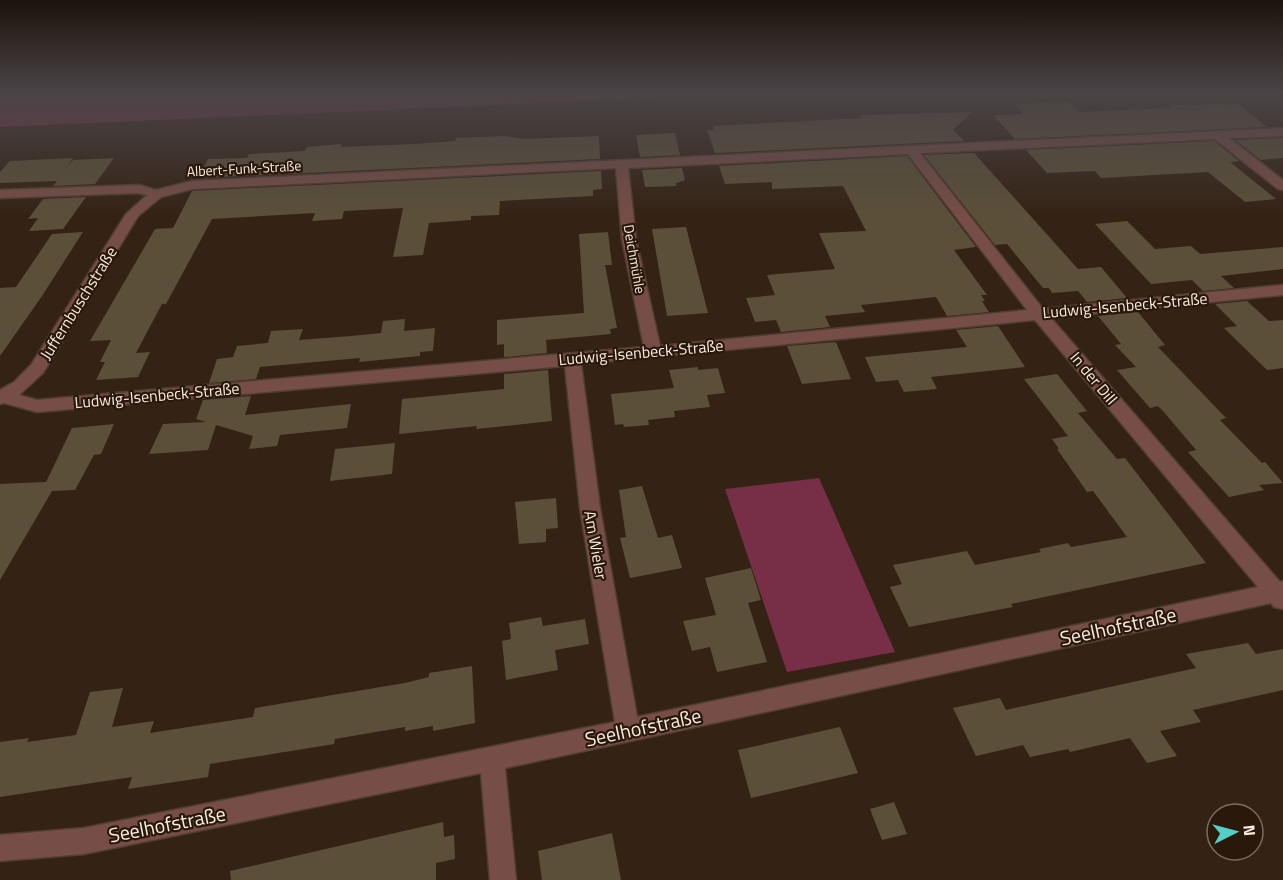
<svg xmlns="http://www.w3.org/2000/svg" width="1283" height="880" viewBox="0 0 1283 880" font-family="'Titillium Web',sans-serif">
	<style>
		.green { fill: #772f47 }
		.building { fill: #5b4f39 }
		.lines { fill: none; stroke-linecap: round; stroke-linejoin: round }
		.minor-casing { stroke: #4f3e32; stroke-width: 3 }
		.minor { fill: #764d47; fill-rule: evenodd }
		.labels { text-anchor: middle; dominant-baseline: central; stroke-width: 4.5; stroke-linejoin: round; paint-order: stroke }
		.far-street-label { font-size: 14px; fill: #f8ebe2; stroke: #2a180b }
		.street-label { font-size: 16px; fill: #f8ebe2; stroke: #2a180b }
		.near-street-label { font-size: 20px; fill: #f8ebe2; stroke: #2a180b }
	</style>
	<rect width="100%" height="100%" fill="#342215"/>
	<g class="green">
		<path d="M0 93H761L0 127Z"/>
		<path d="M819 478 895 652 787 672 725 489Z"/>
	</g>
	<g class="building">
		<path d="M1069 102 1079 112 1171 108 1168 105 1238 104 1267 127 1015 139 993 115 1023 114 1015 104Z"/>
		<path d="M972 112 953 130 964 141 715 153 707 130H714L713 126 862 118 860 115Z"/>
		<path d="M675 133 680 155 640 157 636 135Z"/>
		<path d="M505 136 524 139 599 136 600 159 199 178 208 159 247 158 249 154 305 151 307 147 317 146 342 144 341 147 414 144 455 141 456 138Z"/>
		<path d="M1283 138V158L1261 160 1235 140Z"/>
		<path d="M1214 141 1239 161 1230 162 1276 199 1245 202 1208 172 1101 178 1095 171 1047 173 1026 150Z"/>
		<path d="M974 153 1078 269 1101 267 1127 298 1087 302 1078 291 1052 293 1049 288H1043L1007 244 995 245 924 155Z"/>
		<path d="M907 156 976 247 954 250 987 295H981L985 301H982L989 312 947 316 936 297 861 305 865 312 825 316 830 327 781 332 776 320 755 322 746 298 775 295 767 275 835 269 819 233 866 231 843 186 772 189V182L725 184 719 166Z"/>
		<path d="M73 158 67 167 73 160 114 158 95 184 53 186 57 181 0 183V172L10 161Z"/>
		<path d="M682 168 685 180 676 183V186L645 187 642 170Z"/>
		<path d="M601 171 602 189 593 190V196L500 201 499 215 471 216V220L429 223 423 255 393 257 403 208 344 211 342 219 312 221 315 213 212 219 166 304H162L136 353 150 352 138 377 96 380 105 362H100L111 340 90 341 155 229 173 228 192 191Z"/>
		<path d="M86 197 63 229 29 231 38 218 28 219 43 199Z"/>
		<path d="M1127 221 1155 249 1191 246 1200 254 1283 247V269L1221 276 1234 288 1203 291 1192 280 1151 284 1095 224Z"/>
		<path d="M686 227 708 313 667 316 652 229Z"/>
		<path d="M83 232 42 296 0 356V288L16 287 52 234Z"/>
		<path d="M608 232 612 265H605L617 328 610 329 611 334 546 340 547 353 504 357V344L497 345V320L584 313 579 234Z"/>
		<path d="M1247 301 1269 321 1283 320V368L1267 370 1224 328 1237 326 1215 304Z"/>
		<path d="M1138 312 1165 345 1158 347 1226 418 1220 420 1262 463 1265 462 1283 483 1259 485 1264 490 1229 497 1188 452 1196 450 1163 411 1158 406 1150 408 1117 370 1136 367 1115 345 1121 344 1098 316Z"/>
		<path d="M405 319 404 331 435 328 433 351 420 352V356L359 362 360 358 260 367 256 379 209 383 217 359 233 357 237 346 268 343 271 331 303 329 299 340 351 336 381 333 383 321Z"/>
		<path d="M998 326 1025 367 931 377 937 389 904 392 898 380 876 382 865 357 967 347 956 330Z"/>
		<path d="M836 342 851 379 802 384 787 346Z"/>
		<path d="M698 367V370L718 368 725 393 707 395 710 407 674 411 675 417 648 420 649 425 624 427 623 424 615 425 611 394 674 388 669 370Z"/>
		<path d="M548 370 552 421 476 429 477 426 399 434 402 399 504 389V374Z"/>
		<path d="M1057 374 1087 411 1078 413 1117 459 1125 458 1206 563 1011 604 1013 607 909 627 890 587 902 584 893 565 967 551 975 565 1041 552 1039 549 1068 543 1071 547 1127 537 1093 491 1087 492 1057 449H1059L1052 439 1068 436 1024 379Z"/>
		<path d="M251 396 245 415 351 404 347 428 280 435 277 446 249 449 253 436 216 425 208 450 149 454 163 424 206 422 196 419 203 400Z"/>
		<path d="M114 424 101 454 94 455 75 490 52 491 0 580V484L46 482 72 428Z"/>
		<path d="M395 443 392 474 330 481 335 449Z"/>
		<path d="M642 486 658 538 672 535 682 568 630 578 620 538 626 537 619 490Z"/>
		<path d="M556 498 558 528 546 529V542L519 544 515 502Z"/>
		<path d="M751 568 761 600 748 603 767 662 717 672 710 647 692 651 683 621 716 615 705 578Z"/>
		<path d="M541 617 543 626 585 619 589 644 555 650 558 670 506 680 502 641 511 639 509 623Z"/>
		<path d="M1248 643 1256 654 1283 649V690L1193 710 1201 722 1160 731 1177 756 1147 763 1130 738 1070 752 1068 749 1030 757 1023 745 976 756 953 708 1000 698 1006 710 1196 668 1186 654Z"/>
		<path d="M472 666 475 723 433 731V726L405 731V727L335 739 334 744 210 764 208 777 128 789 132 777 0 797V742L29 738 27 742 76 735 90 692 123 688 112 727 154 721 150 733 253 717 255 708 405 683 429 677V673Z"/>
		<path d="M840 727 858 773 751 798 738 750Z"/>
		<path d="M894 802 907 834 882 840 870 809Z"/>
		<path d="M443 822 444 837 454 835 455 859 436 863V880H231L230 871Z"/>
		<path d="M612 833 621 880H542L538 851Z"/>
	</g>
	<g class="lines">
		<defs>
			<path id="minor" d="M1283 128V136L1229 138 1283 180V190L1278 189 1215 139 920 153 1043 309 1283 285V295L1051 318 1280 582 1283 581V609L1274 607 1271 603 505 768 516 880H490L481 773 84 854 0 861V835L84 828 615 722 580 508 565 366 37 412 4 403 0 404V390L14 382 31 365 126 214 147 195 138 193 0 198V190L139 185 156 190 192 181ZM908 154 1027 310 660 346 636 239 628 168ZM616 168 622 239 644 347 37 400 19 395 43 373 138 216 161 197 192 189ZM1035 320 1258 587 637 717 600 508 581 364Z"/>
		</defs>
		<use href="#minor" class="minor-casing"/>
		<use href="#minor" class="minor"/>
	</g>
	<linearGradient id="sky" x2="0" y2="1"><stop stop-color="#1d130c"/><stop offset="0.43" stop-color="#4a4446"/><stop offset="1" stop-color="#4a4446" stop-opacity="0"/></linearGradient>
	<rect width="1283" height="216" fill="url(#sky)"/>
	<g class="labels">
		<g class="far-street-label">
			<text transform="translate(244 168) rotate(-3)">Albert-Funk-Straße</text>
			<text transform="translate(635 259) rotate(80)">Deichmühle</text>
		</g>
		<g class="street-label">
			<text transform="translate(78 303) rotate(-58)">Juffernbuschstraße</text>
			<text transform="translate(1125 305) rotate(-5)">Ludwig-Isenbeck-Straße</text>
			<text transform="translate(641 352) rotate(-5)">Ludwig-Isenbeck-Straße</text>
			<text transform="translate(1094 378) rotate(50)">In der Dill</text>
			<text transform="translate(157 395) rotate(-5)">Ludwig-Isenbeck-Straße</text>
			<text transform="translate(596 545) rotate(80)">Am Wieler</text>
		</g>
		<g class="near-street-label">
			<text transform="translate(1118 626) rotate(-12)">Seelhofstraße</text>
			<text transform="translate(643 727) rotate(-12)">Seelhofstraße</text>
			<text transform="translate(167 824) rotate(-11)">Seelhofstraße</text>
		</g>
	</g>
	<g transform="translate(1235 832) rotate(84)"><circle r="28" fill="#2a180b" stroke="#7c6c61" stroke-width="1.5"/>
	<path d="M0-4.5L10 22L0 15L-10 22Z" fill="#55cec5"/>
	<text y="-9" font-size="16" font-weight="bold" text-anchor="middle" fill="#f8ebe2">N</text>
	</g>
</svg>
